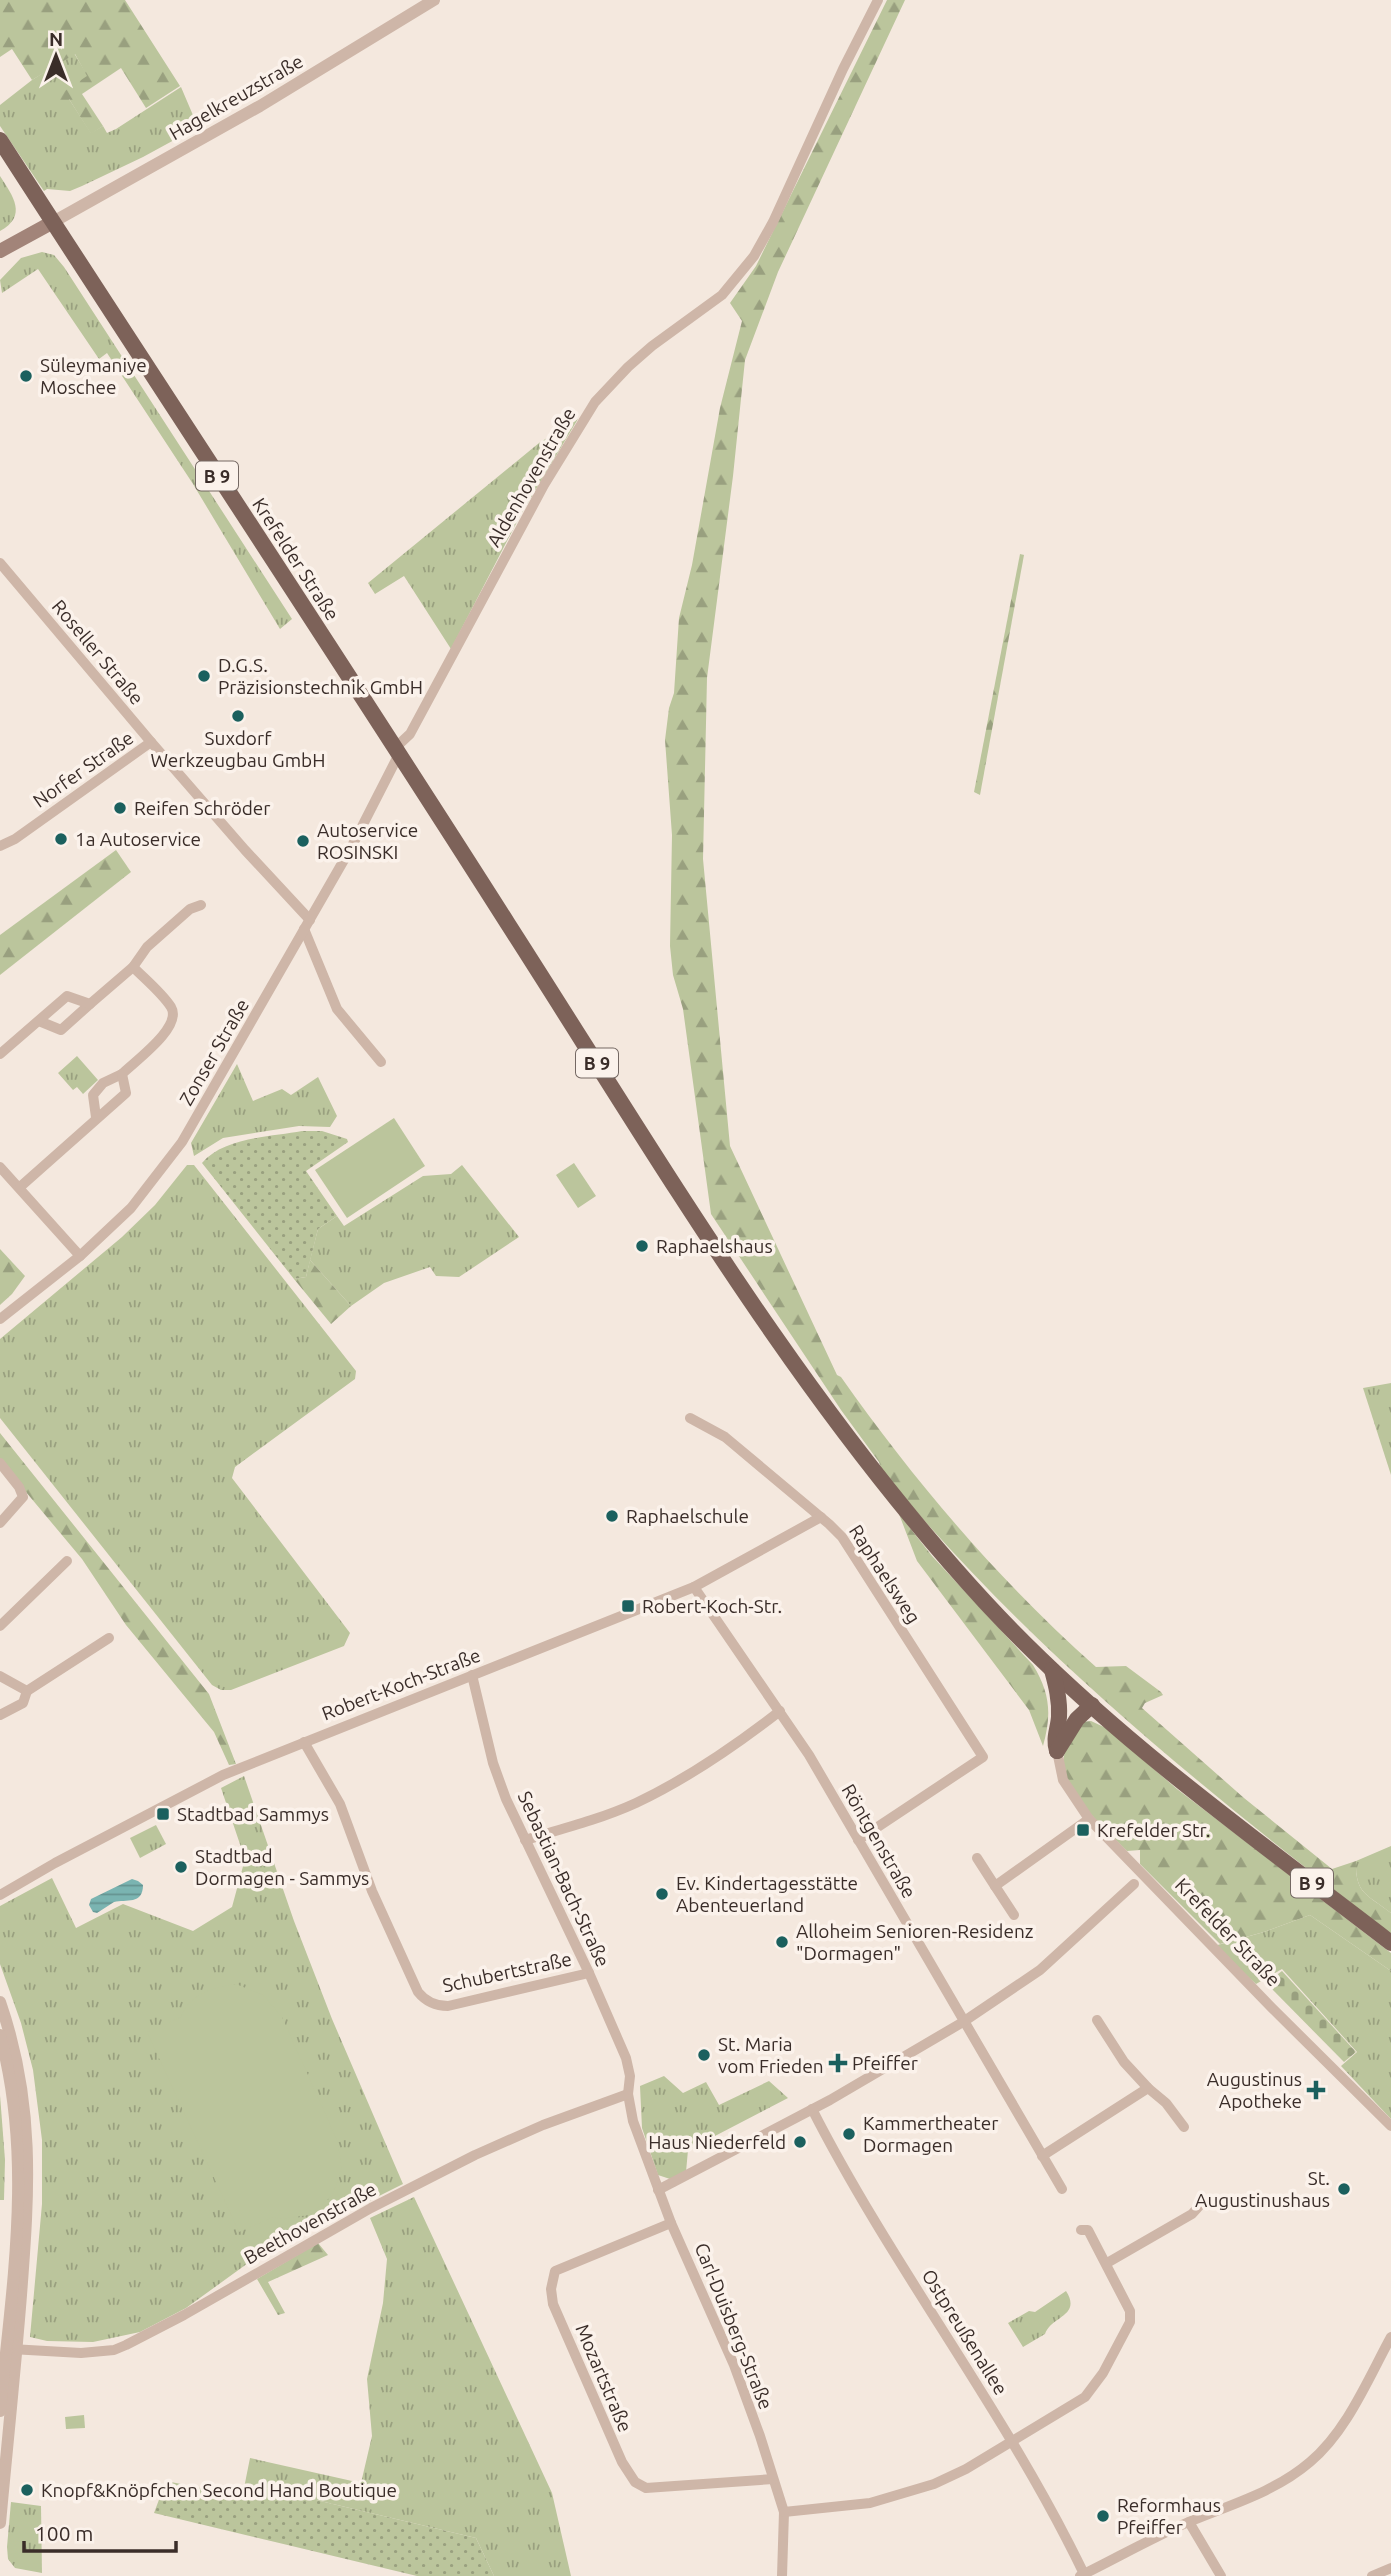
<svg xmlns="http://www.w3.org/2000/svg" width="1391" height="2576" viewBox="0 0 1391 2576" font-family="Ubuntu,sans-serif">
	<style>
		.grass { fill: url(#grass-tufts) }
		.forest { fill: url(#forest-firs) }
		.cemetery { fill: url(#cemetery-stones) }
		.garden { fill: url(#garden-dots) }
		.pitch { fill: #bbc59c }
		.water { fill: url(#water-rules) }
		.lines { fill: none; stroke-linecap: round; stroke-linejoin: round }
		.minor { stroke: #ceb6a8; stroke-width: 10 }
		.tertiary { stroke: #ceb6a8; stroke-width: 12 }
		.secondary { stroke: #a28479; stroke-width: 14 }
		.primary { stroke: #7d6259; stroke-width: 16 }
		.poi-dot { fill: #1b605e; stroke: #fbf2eb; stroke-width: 2.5 }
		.labels { text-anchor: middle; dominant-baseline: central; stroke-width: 7; stroke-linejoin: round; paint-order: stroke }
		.shield { fill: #fbf2eb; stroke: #746863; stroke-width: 2 }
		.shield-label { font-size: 18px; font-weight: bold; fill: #3a2d29 }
		.street-label { font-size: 19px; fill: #3a2d29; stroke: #fbf2eb }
		.poi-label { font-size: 19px; fill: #3a2d29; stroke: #fbf2eb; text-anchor: start }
	</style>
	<defs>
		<pattern id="grass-tufts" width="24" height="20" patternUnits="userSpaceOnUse" patternTransform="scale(1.75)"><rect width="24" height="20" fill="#bbc59c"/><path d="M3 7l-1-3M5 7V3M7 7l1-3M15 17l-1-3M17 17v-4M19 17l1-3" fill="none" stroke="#99a07f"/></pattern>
		<pattern id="forest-firs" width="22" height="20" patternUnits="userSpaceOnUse" patternTransform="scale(1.75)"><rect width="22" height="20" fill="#bbc59c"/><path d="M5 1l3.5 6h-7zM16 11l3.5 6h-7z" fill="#99a07f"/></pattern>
		<pattern id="cemetery-stones" width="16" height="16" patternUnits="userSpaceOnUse" patternTransform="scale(1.75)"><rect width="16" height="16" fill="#bbc59c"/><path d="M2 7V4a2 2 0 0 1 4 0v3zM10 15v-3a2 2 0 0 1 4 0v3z" fill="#99a07f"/></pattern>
		<pattern id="garden-dots" width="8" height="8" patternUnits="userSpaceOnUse" patternTransform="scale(1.75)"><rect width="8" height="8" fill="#bbc59c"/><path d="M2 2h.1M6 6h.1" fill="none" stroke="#99a07f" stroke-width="1.8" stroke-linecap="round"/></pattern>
		<pattern id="water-rules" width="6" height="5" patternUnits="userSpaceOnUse" patternTransform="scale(1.75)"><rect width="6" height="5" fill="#7ab4b1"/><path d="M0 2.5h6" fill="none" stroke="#659390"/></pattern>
	</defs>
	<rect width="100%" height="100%" fill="#f4e8de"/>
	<g class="grass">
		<path d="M74 53 88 76 69 99 91 133 103 126 107 133 116 129 181 87 198 127 143 157 82 186 70 191 47 189 44 191 0 126V105L32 80Z"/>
		<path d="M0 176C13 196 28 216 0 231Z"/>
		<path d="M42 252 54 255 64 267 292 619 280 629 193 484 107 353 99 359 38 269 2 293 0 280 21 258Z"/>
		<path d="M578 419 520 516 451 649 404 576 375 594 368 583 539 443Z"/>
		<path d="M77 1056 98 1080 83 1094 77 1087 73 1090 58 1073Z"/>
		<path d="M237 1064 253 1101 282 1089 291 1095 318 1077 337 1116 330 1127 299 1126 223 1138 194 1156 191 1143Z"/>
		<path d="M187 1165H194L356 1371 355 1379 235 1467 232 1478 350 1633 344 1646 231 1690H221L212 1685 0 1418V1339L122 1237 155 1205Z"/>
		<path d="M462 1165 519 1237 459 1277 436 1276 430 1267 384 1283 351 1306 310 1260 318 1229 337 1216 344 1226 423 1176 451 1174Z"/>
		<path d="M1391 1383V1475L1363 1388Z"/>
		<path d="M244 1776 294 1921 332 2019 403 2184 255 2258 186 2308 140 2332 93 2342 47 2341 30 2337 42 2204V2140L33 2070 21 2023 0 1964V1906L52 1878 76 1928 123 1904 193 1931 232 1907 245 1859 221 1788Z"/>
		<path d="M156 1825 166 1844 140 1858 130 1838Z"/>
		<path d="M1391 1846V1913C1367 1894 1355 1894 1356 1861Z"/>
		<path d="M1310 1915 1391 1971V2119L1341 2066 1357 2052 1282 1969 1256 1984 1214 1946 1264 1932Z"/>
		<path d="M664 2076 683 2093 706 2082 719 2105 769 2081 788 2098 688 2150 686 2172 670 2179 658 2175 642 2128 640 2086Z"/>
		<path d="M0 2095 5 2160 4 2200H0Z"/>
		<path d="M414 2197 552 2493 571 2576H494L476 2538 245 2483 250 2458 361 2483 372 2436 367 2379 383 2303 387 2259 370 2218Z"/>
		<path d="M1066 2291C1082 2316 1051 2316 1045 2334L1023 2347 1008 2323 1029 2311 1035 2312Z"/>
		<path d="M84 2415 85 2428 66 2429 65 2417Z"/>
		<path d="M11 2502 41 2506 42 2573 15 2568 8 2559 7 2547Z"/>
	</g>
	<g class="forest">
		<path d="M0 0H125L180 86 146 108 121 68 82 94 103 126 91 134 69 99 61 104 57 96 87 76 75 54 32 80 12 49 0 57Z"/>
		<path d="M887 0H905L778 272 745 360 733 476 707 678 703 859 730 1146 837 1375 841 1377C915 1482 1000 1582 1096 1667L1126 1666 1161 1692 1163 1695 1145 1703 1142 1708 1244 1798 1332 1869 1356 1861C1355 1894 1367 1894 1391 1913V1934C1209 1794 1028 1649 882 1471L879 1462 841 1410 711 1214 683 1009 673 975 670 946 672 835 665 740 669 708 674 693 679 618 692 565 720 408 742 321 730 303 756 266Z"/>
		<path d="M1020 554 1024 555 980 795 974 792Z"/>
		<path d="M116 850 131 872 0 975V935Z"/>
		<path d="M0 1249 25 1276 12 1294 0 1305Z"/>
		<path d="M310 1260 351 1306 331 1324 294 1279 306 1277Z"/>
		<path d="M0 1433 209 1694 236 1764 229 1765 214 1732 126 1625 82 1559 0 1461Z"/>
		<path d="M899 1514 932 1556 1033 1665C1050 1693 1052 1714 1043 1746L1029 1710 917 1561Z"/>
		<path d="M1091 1721 1106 1728 1177 1789 1391 1953V1971L1310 1915 1264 1932 1220 1944 1140 1864V1850L1127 1851C1107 1831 1057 1787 1064 1756 1066 1745 1077 1732 1082 1722Z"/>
		<path d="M318 2243 328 2255 268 2282 285 2313 278 2315 257 2279Z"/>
	</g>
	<path class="cemetery" d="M1282 1971 1356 2052 1344 2062 1266 1983Z"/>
	<g class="garden">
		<path d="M302 1131H322L347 1139 348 1142 306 1171 337 1216 318 1229 306 1277 294 1279 202 1163C224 1137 271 1137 302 1131Z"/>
		<path d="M166 2481 236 2495 238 2487 244 2488 245 2483 476 2538 494 2576H417L154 2513Z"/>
	</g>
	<g class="pitch">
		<path d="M394 1118 425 1166 347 1218 315 1170Z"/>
		<path d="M574 1163 596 1196 578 1208 556 1175Z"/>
		<path d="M236 1984 263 1995 282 2017 337 2140 342 2169 332 2196 309 2215 280 2219 273 2217 239 2232 147 2032 181 2017C190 1993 213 1988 236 1984Z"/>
	</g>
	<path class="water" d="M132 1879 138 1881 143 1885C143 1905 126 1899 114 1902L97 1913 93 1912 89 1905 91 1899Z"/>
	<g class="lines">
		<g class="minor">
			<path d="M0 563 151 742 245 850 310 920"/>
			<path d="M395 748 410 734 544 485 595 402 628 367 652 346 722 295 754 256 773 222 843 69 878 0"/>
			<path d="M0 846 15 839 151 742"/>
			<path d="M304 929 337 1009 381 1062"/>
			<path d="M39 1021 61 1030 90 1004"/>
			<path d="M0 1054 67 996 90 1004 133 967 147 947 190 909 201 905"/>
			<path d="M96 1117 93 1095 103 1083 122 1074"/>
			<path d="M0 1167 80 1256"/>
			<path d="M20 1187 126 1093 122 1074C135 1061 183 1027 171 1007 162 993 145 979 133 967"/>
			<path d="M0 1319 80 1256 131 1208 182 1142 352 846 399 754"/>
			<path d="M690 1418 725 1437 829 1524 842 1537 983 1757 858 1840"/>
			<path d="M0 1463 19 1487 23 1497 0 1523"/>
			<path d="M694 1587 809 1755 1062 2189"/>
			<path d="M0 1626 67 1561"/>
			<path d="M472 1675 493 1763 506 1799 589 1973 626 2058 630 2076 628 2094 633 2121 671 2223 734 2365 760 2436 784 2512 782 2576"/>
			<path d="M0 1676 27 1691"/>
			<path d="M27 1691 109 1638"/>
			<path d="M0 1715 23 1703 27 1691"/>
			<path d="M304 1742 340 1804 372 1891 418 1992C426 2002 435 2006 448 2006L589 1973"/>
			<path d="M1057 1751 1063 1780 1089 1819 1272 2008 1391 2126"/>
			<path d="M525 1840C562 1829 601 1819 636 1803 689 1778 735 1746 780 1711"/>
			<path d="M977 1858 995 1886 1089 1819"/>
			<path d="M995 1886 1014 1915"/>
			<path d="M0 1895 55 1863 223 1775 694 1587 821 1517"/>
			<path d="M1097 2020 1124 2062 1148 2088 1166 2103 1184 2127"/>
			<path d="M812 2109C894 2270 1007 2413 1085 2576"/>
			<path d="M1042 2156 1148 2088"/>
			<path d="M658 2190 830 2100 963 2022 1040 1970 1134 1884"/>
			<path d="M671 2223 555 2271 551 2289 553 2304 622 2462 635 2482 646 2488 773 2479"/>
			<path d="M1107 2263 1192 2214 1201 2204"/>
			<path d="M11 2349 81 2353 114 2350 126 2345 184 2315 371 2208 475 2155 543 2125 628 2094"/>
			<path d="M784 2512 870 2503 934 2484 966 2469 1085 2397 1103 2373 1130 2322V2311L1088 2230H1081"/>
			<path d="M1189 2522 1221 2576"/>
			<path d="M1080 2576C1117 2558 1153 2537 1191 2521 1232 2504 1275 2492 1310 2462 1347 2431 1368 2379 1391 2337"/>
			<path d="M1372 2576 1391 2568"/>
		</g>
		<g class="tertiary">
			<path d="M53 222 260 106 434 0"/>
			<path d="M0 2002C35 2103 29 2190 21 2295 15 2371 7 2447 0 2523"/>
			<path d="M0 2035C34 2159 12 2285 0 2411"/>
		</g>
		<path class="secondary" d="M0 251 53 222"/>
		<g class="primary">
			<path d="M0 140C169 402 341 661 508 924 657 1156 798 1399 985 1602 1105 1732 1252 1836 1391 1943"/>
			<path d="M1052 1670C1056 1685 1060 1700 1059 1717 1058 1730 1053 1738 1057 1751"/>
			<path d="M1057 1751 1077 1719 1092 1705"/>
		</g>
	</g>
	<g class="poi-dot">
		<circle cx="26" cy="376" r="7"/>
		<circle cx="204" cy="676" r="7"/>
		<circle cx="238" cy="716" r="7"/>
		<circle cx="120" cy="808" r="7"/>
		<circle cx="61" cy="839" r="7"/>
		<circle cx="303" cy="841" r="7"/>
		<circle cx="642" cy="1246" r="7"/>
		<circle cx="612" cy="1516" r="7"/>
		<rect x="621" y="1599" width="14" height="14" rx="3.5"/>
		<rect x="156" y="1807" width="14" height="14" rx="3.5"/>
		<rect x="1076" y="1823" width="14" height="14" rx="3.5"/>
		<circle cx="181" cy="1867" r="7"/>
		<circle cx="662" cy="1894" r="7"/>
		<circle cx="782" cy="1942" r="7"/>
		<circle cx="704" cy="2055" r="7"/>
		<path d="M834.5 2052.5h7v7h7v7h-7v7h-7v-7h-7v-7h7z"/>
		<path d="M1312.5 2079.5h7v7h7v7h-7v7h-7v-7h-7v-7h7z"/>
		<circle cx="849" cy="2134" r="7"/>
		<circle cx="800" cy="2142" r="7"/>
		<circle cx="1344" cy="2189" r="7"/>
		<circle cx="27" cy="2490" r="7"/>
		<circle cx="1103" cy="2516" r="7"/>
	</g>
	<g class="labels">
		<g class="shield">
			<rect x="196" y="461.5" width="42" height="29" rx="5"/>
			<rect x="576" y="1048.5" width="42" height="29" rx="5"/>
			<rect x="1291" y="1868.5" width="42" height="29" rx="5"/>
		</g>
		<g class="shield-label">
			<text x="217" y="476">B 9</text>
			<text x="597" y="1063">B 9</text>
			<text x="1312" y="1883">B 9</text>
		</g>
		<g class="street-label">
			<text transform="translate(236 97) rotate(-30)">Hagelkreuzstraße</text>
			<text transform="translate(531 477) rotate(-60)">Aldenhovenstraße</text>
			<text transform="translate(296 559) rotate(57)">Krefelder Straße</text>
			<text transform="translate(98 652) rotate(50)">Roseller Straße</text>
			<text transform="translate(83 769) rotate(-35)">Norfer Straße</text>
			<text transform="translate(214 1052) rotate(-60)">Zonser Straße</text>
			<text transform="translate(885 1574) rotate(57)">Raphaelsweg</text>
			<text transform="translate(401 1684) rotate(-21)">Robert-Koch-Straße</text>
			<text transform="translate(879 1841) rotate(60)">Röntgenstraße</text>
			<text transform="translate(564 1879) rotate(65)">Sebastian-Bach-Straße</text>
			<text transform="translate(1228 1932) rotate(46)">Krefelder Straße</text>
			<text transform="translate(507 1972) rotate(-12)">Schubertstraße</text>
			<text transform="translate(310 2223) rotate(-29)">Beethovenstraße</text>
			<text transform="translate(734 2326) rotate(68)">Carl-Duisberg-Straße</text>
			<text transform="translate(965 2332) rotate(58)">Ostpreußenallee</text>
			<text transform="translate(604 2378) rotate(67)">Mozartstraße</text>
		</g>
		<g class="poi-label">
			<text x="40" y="365">Süleymaniye<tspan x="40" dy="22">Moschee</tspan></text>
			<text x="218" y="665">D.G.S.<tspan x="218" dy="22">Präzisionstechnik GmbH</tspan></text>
			<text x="238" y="738" text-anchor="middle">Suxdorf<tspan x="238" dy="22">Werkzeugbau GmbH</tspan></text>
			<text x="134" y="808">Reifen Schröder</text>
			<text x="317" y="830">Autoservice<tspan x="317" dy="22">ROSINSKI</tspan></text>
			<text x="75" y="839">1a Autoservice</text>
			<text x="656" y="1246">Raphaelshaus</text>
			<text x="626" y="1516">Raphaelschule</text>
			<text x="642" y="1606">Robert-Koch-Str.</text>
			<text x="177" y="1814">Stadtbad Sammys</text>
			<text x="1097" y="1830">Krefelder Str.</text>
			<text x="195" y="1856">Stadtbad<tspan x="195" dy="22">Dormagen - Sammys</tspan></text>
			<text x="676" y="1883">Ev. Kindertagesstätte<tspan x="676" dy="22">Abenteuerland</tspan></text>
			<text x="796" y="1931">Alloheim Senioren-Residenz<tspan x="796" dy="22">"Dormagen"</tspan></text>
			<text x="718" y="2044">St. Maria<tspan x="718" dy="22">vom Frieden</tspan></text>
			<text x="852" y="2063">Pfeiffer</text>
			<text x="1302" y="2079" text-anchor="end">Augustinus<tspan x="1302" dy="22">Apotheke</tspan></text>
			<text x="863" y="2123">Kammertheater<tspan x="863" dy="22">Dormagen</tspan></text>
			<text x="786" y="2142" text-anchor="end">Haus Niederfeld</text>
			<text x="1330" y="2178" text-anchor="end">St.<tspan x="1330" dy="22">Augustinushaus</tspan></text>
			<text x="41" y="2490">Knopf&amp;Knöpfchen Second Hand Boutique</text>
			<text x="1117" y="2505">Reformhaus<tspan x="1117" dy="22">Pfeiffer</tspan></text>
		</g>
	</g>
	<g transform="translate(56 56)" stroke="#fbf2eb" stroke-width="5" paint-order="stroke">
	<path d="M0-5L12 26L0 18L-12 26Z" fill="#3a2d29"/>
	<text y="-10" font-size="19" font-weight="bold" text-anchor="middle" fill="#3a2d29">N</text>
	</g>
	<path d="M24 2541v10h152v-10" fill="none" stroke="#3a2d29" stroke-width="3.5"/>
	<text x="35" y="2541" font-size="21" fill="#3a2d29" stroke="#fbf2eb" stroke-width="5" paint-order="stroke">100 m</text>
</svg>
